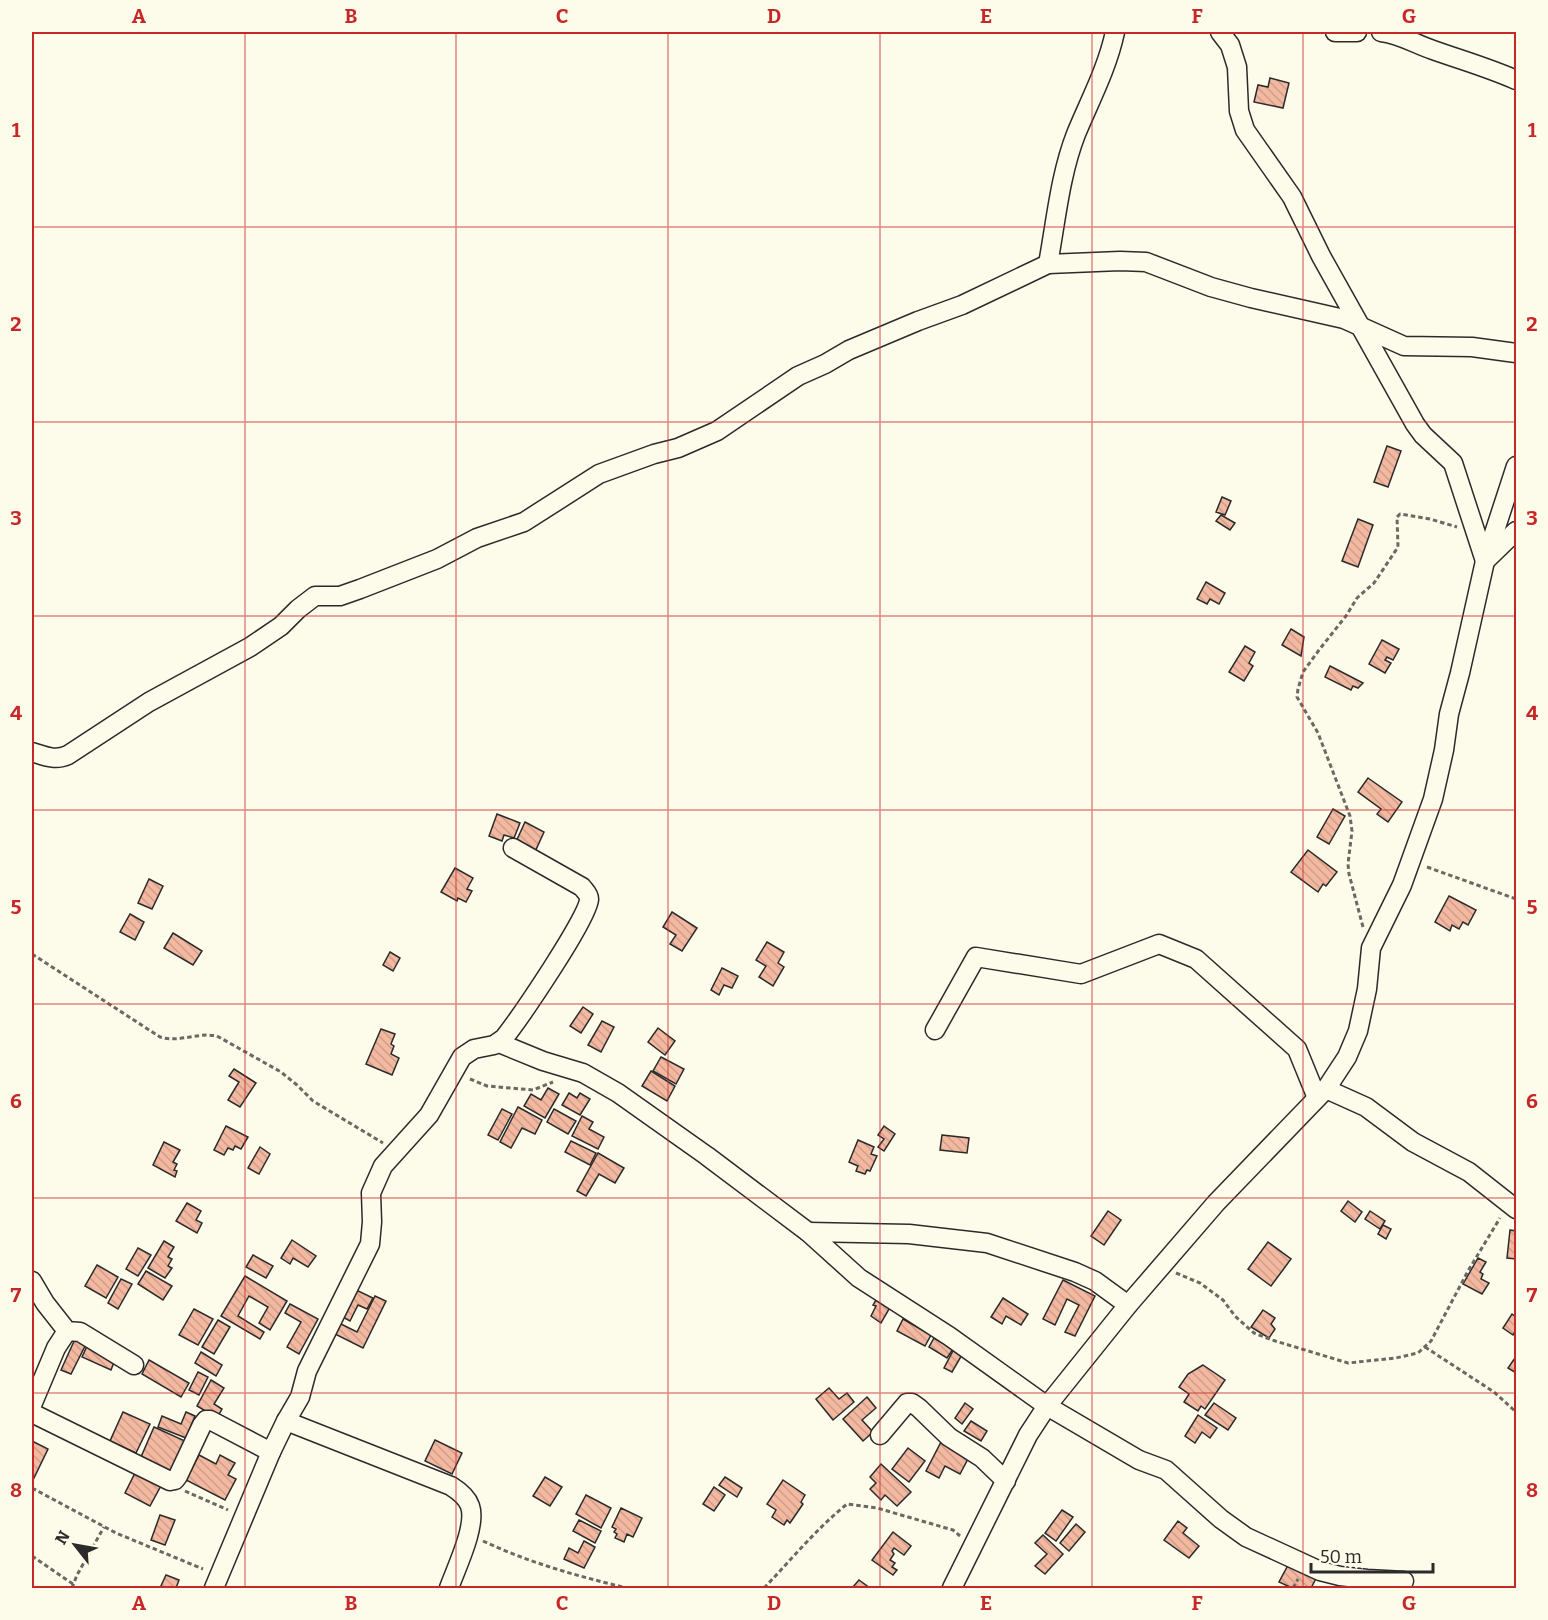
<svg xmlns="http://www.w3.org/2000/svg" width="1548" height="1620" viewBox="0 0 1548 1620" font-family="Bitter,serif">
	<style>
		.building { fill: url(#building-back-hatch); stroke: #2b2b2b; stroke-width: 1.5 }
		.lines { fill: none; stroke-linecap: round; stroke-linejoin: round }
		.minor-casing { stroke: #2b2b2b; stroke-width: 21 }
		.path { stroke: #6a6964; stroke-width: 3; stroke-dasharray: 4.5 3; stroke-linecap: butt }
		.minor { stroke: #fdfbea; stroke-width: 18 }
		.grid { fill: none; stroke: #c62828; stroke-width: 1.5; stroke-opacity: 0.55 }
		.neatline { fill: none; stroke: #c62828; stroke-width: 2 }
		.grid-label { font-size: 20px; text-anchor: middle; font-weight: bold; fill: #c62828 }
	</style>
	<defs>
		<pattern id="building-back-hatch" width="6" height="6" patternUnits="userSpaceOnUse" patternTransform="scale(1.5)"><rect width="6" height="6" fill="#f2b8a0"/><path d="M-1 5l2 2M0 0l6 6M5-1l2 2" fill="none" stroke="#d09e8a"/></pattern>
	</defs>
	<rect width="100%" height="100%" fill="#fdfbea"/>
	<g class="building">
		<path d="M1270 78 1289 83 1283 108 1254 102 1258 85 1268 87Z"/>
		<path d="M1387 446 1401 451 1388 487 1374 482Z"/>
		<path d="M1222 497 1231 501 1225 515 1216 512Z"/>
		<path d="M1221 515 1235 523 1230 530 1216 521Z"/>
		<path d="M1358 519 1373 525 1358 567 1342 561Z"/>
		<path d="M1206 582 1225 593 1219 604 1210 599 1207 604 1197 599Z"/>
		<path d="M1291 629 1304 637 1301 656 1282 645Z"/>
		<path d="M1382 640 1399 649 1393 660 1387 657 1385 660 1391 663 1385 673 1369 664Z"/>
		<path d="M1245 646 1255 652 1249 663 1253 666 1244 681 1229 672Z"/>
		<path d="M1330 666 1363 683 1358 688 1353 686 1351 690 1325 677Z"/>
		<path d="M1368 778 1402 802 1388 822 1377 814 1381 809 1358 792Z"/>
		<path d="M1333 809 1345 816 1329 844 1317 837Z"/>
		<path d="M497 814 520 823 514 838 504 835 502 841 489 836Z"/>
		<path d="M525 822 544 832 534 854 515 844Z"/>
		<path d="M1308 850 1337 872 1326 886 1323 884 1318 892 1291 872Z"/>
		<path d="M455 868 473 878 467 889 472 891 466 902 458 898 457 901 441 892Z"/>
		<path d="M149 879 163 886 152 909 138 903Z"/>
		<path d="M1449 896 1476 910 1468 925 1463 922 1459 929 1452 925 1450 931 1435 922Z"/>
		<path d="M672 912 697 928 682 951 670 944 676 935 663 927Z"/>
		<path d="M130 914 144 922 135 940 120 932Z"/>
		<path d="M173 933 202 951 193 965 164 948Z"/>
		<path d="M767 942 784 952 778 963 784 967 773 986 759 977 766 966 756 960Z"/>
		<path d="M390 952 400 958 393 971 383 965Z"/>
		<path d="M722 968 738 976 732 988 724 985 719 995 711 990Z"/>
		<path d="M583 1007 593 1014 581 1033 570 1026Z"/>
		<path d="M602 1021 614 1027 601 1052 588 1045Z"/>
		<path d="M658 1028 675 1041 665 1055 648 1042Z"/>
		<path d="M381 1029 395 1034 391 1044 394 1046 391 1054 399 1058 392 1075 366 1064Z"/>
		<path d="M661 1057 684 1069 676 1084 653 1071Z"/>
		<path d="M234 1069 256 1083 240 1107 228 1100 239 1082 229 1076Z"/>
		<path d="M651 1071 675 1086 667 1101 642 1086Z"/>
		<path d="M548 1088 559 1094 545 1118 524 1106 531 1094 541 1100Z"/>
		<path d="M569 1093 577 1098 580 1093 590 1099 580 1115 562 1105Z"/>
		<path d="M518 1107 542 1120 535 1134 522 1128 511 1148 500 1142Z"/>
		<path d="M502 1109 512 1114 498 1140 488 1135Z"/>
		<path d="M554 1109 576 1121 568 1134 547 1122Z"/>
		<path d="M582 1116 593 1122 589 1129 604 1137 598 1149 572 1136Z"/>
		<path d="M226 1126 248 1137 241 1149 235 1146 233 1150 228 1148 224 1155 214 1150Z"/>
		<path d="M884 1126 895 1134 884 1151 878 1147 884 1139 878 1135Z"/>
		<path d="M942 1135 969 1138 967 1153 940 1150Z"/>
		<path d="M858 1140 874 1147 871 1154 877 1156 870 1171 867 1170 865 1174 856 1171 858 1166 849 1162Z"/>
		<path d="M571 1141 596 1153 590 1165 565 1152Z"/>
		<path d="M164 1142 180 1150 173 1162 177 1164 174 1170 177 1171 175 1177 153 1165Z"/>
		<path d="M260 1147 270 1154 259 1174 248 1168Z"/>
		<path d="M598 1153 624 1168 615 1183 599 1174 586 1196 577 1191Z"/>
		<path d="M1348 1201 1362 1212 1355 1222 1341 1211Z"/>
		<path d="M187 1203 201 1211 196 1220 202 1223 197 1233 176 1221Z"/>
		<path d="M1108 1211 1121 1220 1104 1245 1091 1236Z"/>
		<path d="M1370 1211 1385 1221 1380 1229 1365 1219Z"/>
		<path d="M1383 1225 1391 1229 1386 1239 1378 1234Z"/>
		<path d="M1510 1230 1516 1231V1259L1507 1258Z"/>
		<path d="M292 1240 316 1256 308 1267 293 1258 290 1264 281 1258Z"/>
		<path d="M164 1241 174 1247 168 1257 172 1259 168 1266 172 1268 165 1278 148 1268Z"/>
		<path d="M1268 1242 1291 1259 1271 1286 1248 1269Z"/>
		<path d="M138 1248 151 1255 138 1276 126 1269Z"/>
		<path d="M253 1255 273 1266 266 1278 246 1267Z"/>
		<path d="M1478 1258 1486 1262 1480 1272 1483 1274 1481 1279 1489 1283 1482 1294 1463 1284Z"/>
		<path d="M97 1265 118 1277 106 1298 85 1286Z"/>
		<path d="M146 1271 172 1286 163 1300 138 1284Z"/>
		<path d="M245 1276 287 1301 270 1330 259 1323 268 1307 249 1296 238 1316 264 1332 260 1339 221 1316Z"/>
		<path d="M121 1279 132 1284 118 1309 108 1303Z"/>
		<path d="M1063 1280 1095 1296 1075 1336 1065 1332 1079 1305 1067 1299 1055 1325 1043 1319Z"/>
		<path d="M352 1288 373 1298 367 1309 358 1305 350 1321 339 1315Z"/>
		<path d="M879 1295 892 1304 881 1323 871 1316 876 1306 873 1305Z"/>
		<path d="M375 1296 386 1301 363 1348 329 1331 335 1321 357 1332Z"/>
		<path d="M1003 1298 1028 1314 1021 1325 1006 1316 1002 1324 991 1317Z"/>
		<path d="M290 1304 318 1319 299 1354 287 1347 301 1322 285 1313Z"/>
		<path d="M194 1309 213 1319 198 1345 179 1335Z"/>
		<path d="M1263 1310 1275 1318 1271 1324 1275 1329 1269 1338 1251 1327Z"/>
		<path d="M1512 1314 1516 1317V1330L1513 1335 1503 1328Z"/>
		<path d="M903 1319 931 1335 925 1346 897 1331Z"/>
		<path d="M218 1320 230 1327 214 1354 202 1347Z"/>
		<path d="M934 1338 953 1349 947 1358 929 1347Z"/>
		<path d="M75 1339 86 1344 71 1374 61 1370Z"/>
		<path d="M88 1344 116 1357 111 1370 82 1357Z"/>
		<path d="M954 1349 963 1353 952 1372 944 1368Z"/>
		<path d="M201 1352 222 1365 216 1376 195 1363Z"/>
		<path d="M1515 1358 1516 1359V1373L1508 1368Z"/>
		<path d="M149 1360 189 1383 181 1397 142 1374Z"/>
		<path d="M1203 1365 1225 1380 1205 1409 1201 1406 1198 1411 1184 1402 1189 1394 1179 1387 1188 1374Z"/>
		<path d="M198 1372 208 1377 199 1395 189 1390Z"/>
		<path d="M211 1380 224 1388 214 1404 222 1409 217 1418 197 1406Z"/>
		<path d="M829 1388 839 1399 847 1393 854 1402 833 1420 816 1399Z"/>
		<path d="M867 1397 876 1408 862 1420 873 1432 863 1441 843 1419Z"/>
		<path d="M965 1403 973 1409 962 1424 955 1418Z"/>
		<path d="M1214 1403 1236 1418 1228 1430 1205 1415Z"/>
		<path d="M123 1412 150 1424 136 1453 110 1441Z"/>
		<path d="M186 1412 195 1416 186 1438 158 1427 162 1416 181 1424Z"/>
		<path d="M1198 1415 1217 1428 1210 1438 1202 1432 1195 1443 1185 1436Z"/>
		<path d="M971 1421 987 1431 981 1441 964 1431Z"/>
		<path d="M154 1427 185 1441 171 1471 141 1457Z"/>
		<path d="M435 1440 462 1453 452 1474 425 1461Z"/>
		<path d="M32 1441 48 1449 33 1480H32Z"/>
		<path d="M941 1442 969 1457 960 1474 945 1466 939 1478 926 1471Z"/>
		<path d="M908 1448 925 1461 909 1482 892 1469Z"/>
		<path d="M199 1455 216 1464 220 1455 235 1463 228 1475 236 1479 225 1500 186 1480Z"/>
		<path d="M881 1464 911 1492 897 1506 885 1495 881 1500 870 1489 876 1483 870 1477Z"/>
		<path d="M137 1469 163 1482 150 1506 125 1493Z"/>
		<path d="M545 1477 562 1487 550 1506 533 1496Z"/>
		<path d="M725 1477 742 1488 737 1497 719 1485Z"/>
		<path d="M783 1480 805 1495 801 1502 803 1504 790 1523 787 1520 784 1525 772 1517 776 1510 767 1504Z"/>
		<path d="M714 1487 725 1495 714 1511 703 1504Z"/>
		<path d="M586 1495 611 1508 601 1528 576 1514Z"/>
		<path d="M621 1508 642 1518 633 1537 627 1534 624 1542 615 1538 617 1534 614 1532 616 1529 612 1527Z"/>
		<path d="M1062 1510 1073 1517 1056 1541 1045 1533Z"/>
		<path d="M160 1515 175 1520 165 1545 151 1540Z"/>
		<path d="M579 1520 601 1531 595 1543 573 1531Z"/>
		<path d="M1178 1521 1187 1528 1183 1533 1199 1546 1189 1558 1164 1540Z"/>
		<path d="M1076 1524 1085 1532 1069 1551 1060 1543Z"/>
		<path d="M893 1532 911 1546 904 1555 894 1548 892 1551 894 1554 890 1560 895 1563 892 1567 897 1570 893 1575 872 1560Z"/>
		<path d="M1043 1535 1063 1554 1045 1574 1035 1566 1047 1554 1035 1543Z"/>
		<path d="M584 1541 595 1547 584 1568 564 1559 569 1548 578 1553Z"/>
		<path d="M1293 1556 1320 1571 1311 1588H1292L1279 1582Z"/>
		<path d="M166 1575 179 1580 176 1588H160Z"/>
		<path d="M859 1580 870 1588H852Z"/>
	</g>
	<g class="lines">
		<defs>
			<g id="minor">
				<path d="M1220 32 1230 45 1237 67 1239 111 1245 130 1292 197 1321 256 1415 424 1423 435 1453 463 1485 561 1516 531"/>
				<path d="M1335 32H1357"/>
				<path d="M1381 32C1400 34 1415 44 1433 50 1461 60 1489 68 1516 80"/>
				<path d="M1048 264C1056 221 1060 175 1076 134 1090 100 1107 69 1115 32"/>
				<path d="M32 752C45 756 55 761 68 755L149 702 250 647 281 626 298 609 315 596H340L360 589 437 559 477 538 524 522 599 474 654 454 678 448 717 431 798 376 825 364 849 350 918 321 962 305 1048 264 1120 261 1146 262 1211 287 1251 298 1344 319 1404 346 1472 347 1516 353"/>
				<path d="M935 1030 976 957 1081 974 1159 944 1196 959 1297 1049 1317 1098"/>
				<path d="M499 1043 543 1061 583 1073 618 1093 707 1156 808 1232 859 1278 949 1336 1047 1406 1139 1460 1166 1470 1221 1519 1246 1537 1320 1571 1340 1576 1367 1579 1404 1581"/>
				<path d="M1326 1089 1366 1107 1413 1142 1469 1172 1516 1209"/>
				<path d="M808 1232 909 1234 987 1243 1075 1272 1095 1281 1128 1305"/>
				<path d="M32 1281 45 1303 67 1331 80 1332 134 1365"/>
				<path d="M32 1405 56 1348 67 1331"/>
				<path d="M32 1413 170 1481 175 1480 178 1476 202 1425 206 1420H210L271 1452"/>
				<path d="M286 1421 451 1486C459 1491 467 1497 470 1506 477 1526 456 1568 449 1588"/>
				<path d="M880 1435 907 1403H912L919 1408 949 1437 982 1458 1006 1481"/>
				<path d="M214 1588 271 1452 286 1421 300 1397 307 1371 370 1244 372 1222 371 1193 383 1166 429 1115 462 1057 474 1049 494 1045 504 1038C519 1019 589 917 589 899 589 894 585 891 582 887L513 848"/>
				<path d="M952 1588 1028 1435 1047 1406 1128 1305 1216 1203 1326 1089 1347 1057 1358 1031 1367 989 1371 948 1402 885 1433 799 1444 750 1449 714 1460 673 1485 561 1516 466"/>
			</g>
		</defs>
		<use href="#minor" class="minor-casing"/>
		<g class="path">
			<path d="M1427 867 1516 899"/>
			<path d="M1363 927 1349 874 1348 864 1352 831 1350 816 1318 733 1297 697 1298 689 1303 672 1319 650 1346 616 1357 598 1374 583 1398 547 1397 517 1400 514 1430 519 1457 527"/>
			<path d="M32 954 160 1037C178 1043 198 1032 217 1036L281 1072 297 1085 313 1101 383 1143"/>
			<path d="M470 1079 487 1086 533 1090 553 1082"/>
			<path d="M1176 1273 1200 1283 1223 1300 1235 1316 1254 1333 1272 1340 1348 1363 1396 1358 1418 1353 1431 1341 1468 1271 1500 1218"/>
			<path d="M1425 1347 1494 1392 1516 1412"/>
			<path d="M32 1488 116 1533 203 1569"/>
			<path d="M185 1491 228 1510"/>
			<path d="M483 1541C530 1563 577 1576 627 1588"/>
			<path d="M32 1556 73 1584"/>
			<path d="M72 1588 77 1575 104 1527"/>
			<path d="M764 1588C791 1560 816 1529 847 1504L877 1508 953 1530 960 1536"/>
			<path d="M1293 1588 1298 1579"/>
		</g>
		<use href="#minor" class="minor"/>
	</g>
	<path class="grid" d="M245 32V1588M456 32V1588M668 32V1588M880 32V1588M1092 32V1588M1303 32V1588M32 227H1516M32 422H1516M32 616H1516M32 810H1516M32 1004H1516M32 1198H1516M32 1393H1516"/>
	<rect width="1548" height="1620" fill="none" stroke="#fdfbea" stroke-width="66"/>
	<g transform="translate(75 1545) rotate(301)" stroke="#fdfbea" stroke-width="4.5" paint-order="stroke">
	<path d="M0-4.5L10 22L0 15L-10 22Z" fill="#2b2b2b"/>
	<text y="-9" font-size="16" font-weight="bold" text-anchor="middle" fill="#2b2b2b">N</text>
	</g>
	<path d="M1311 1563v9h122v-9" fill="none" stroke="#2b2b2b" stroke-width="3"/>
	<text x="1320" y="1563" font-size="18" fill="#2b2b2b" stroke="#fdfbea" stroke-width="4.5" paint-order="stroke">50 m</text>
	<rect x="33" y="33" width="1482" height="1554" class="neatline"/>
	<g class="grid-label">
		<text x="139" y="23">A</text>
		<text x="351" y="23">B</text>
		<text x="562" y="23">C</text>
		<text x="774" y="23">D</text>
		<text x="986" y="23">E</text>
		<text x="1197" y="23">F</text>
		<text x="1409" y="23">G</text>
		<text x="16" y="137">1</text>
		<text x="1532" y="137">1</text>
		<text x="16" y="331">2</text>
		<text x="1532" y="331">2</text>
		<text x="16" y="525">3</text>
		<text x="1532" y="525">3</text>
		<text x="16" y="720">4</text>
		<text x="1532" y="720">4</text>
		<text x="16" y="914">5</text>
		<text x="1532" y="914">5</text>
		<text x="16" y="1108">6</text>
		<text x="1532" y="1108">6</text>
		<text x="16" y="1302">7</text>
		<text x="1532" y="1302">7</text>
		<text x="16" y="1497">8</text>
		<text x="1532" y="1497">8</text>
		<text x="139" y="1610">A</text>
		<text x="351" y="1610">B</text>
		<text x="562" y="1610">C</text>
		<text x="774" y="1610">D</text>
		<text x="986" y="1610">E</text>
		<text x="1197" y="1610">F</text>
		<text x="1409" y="1610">G</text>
	</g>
</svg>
